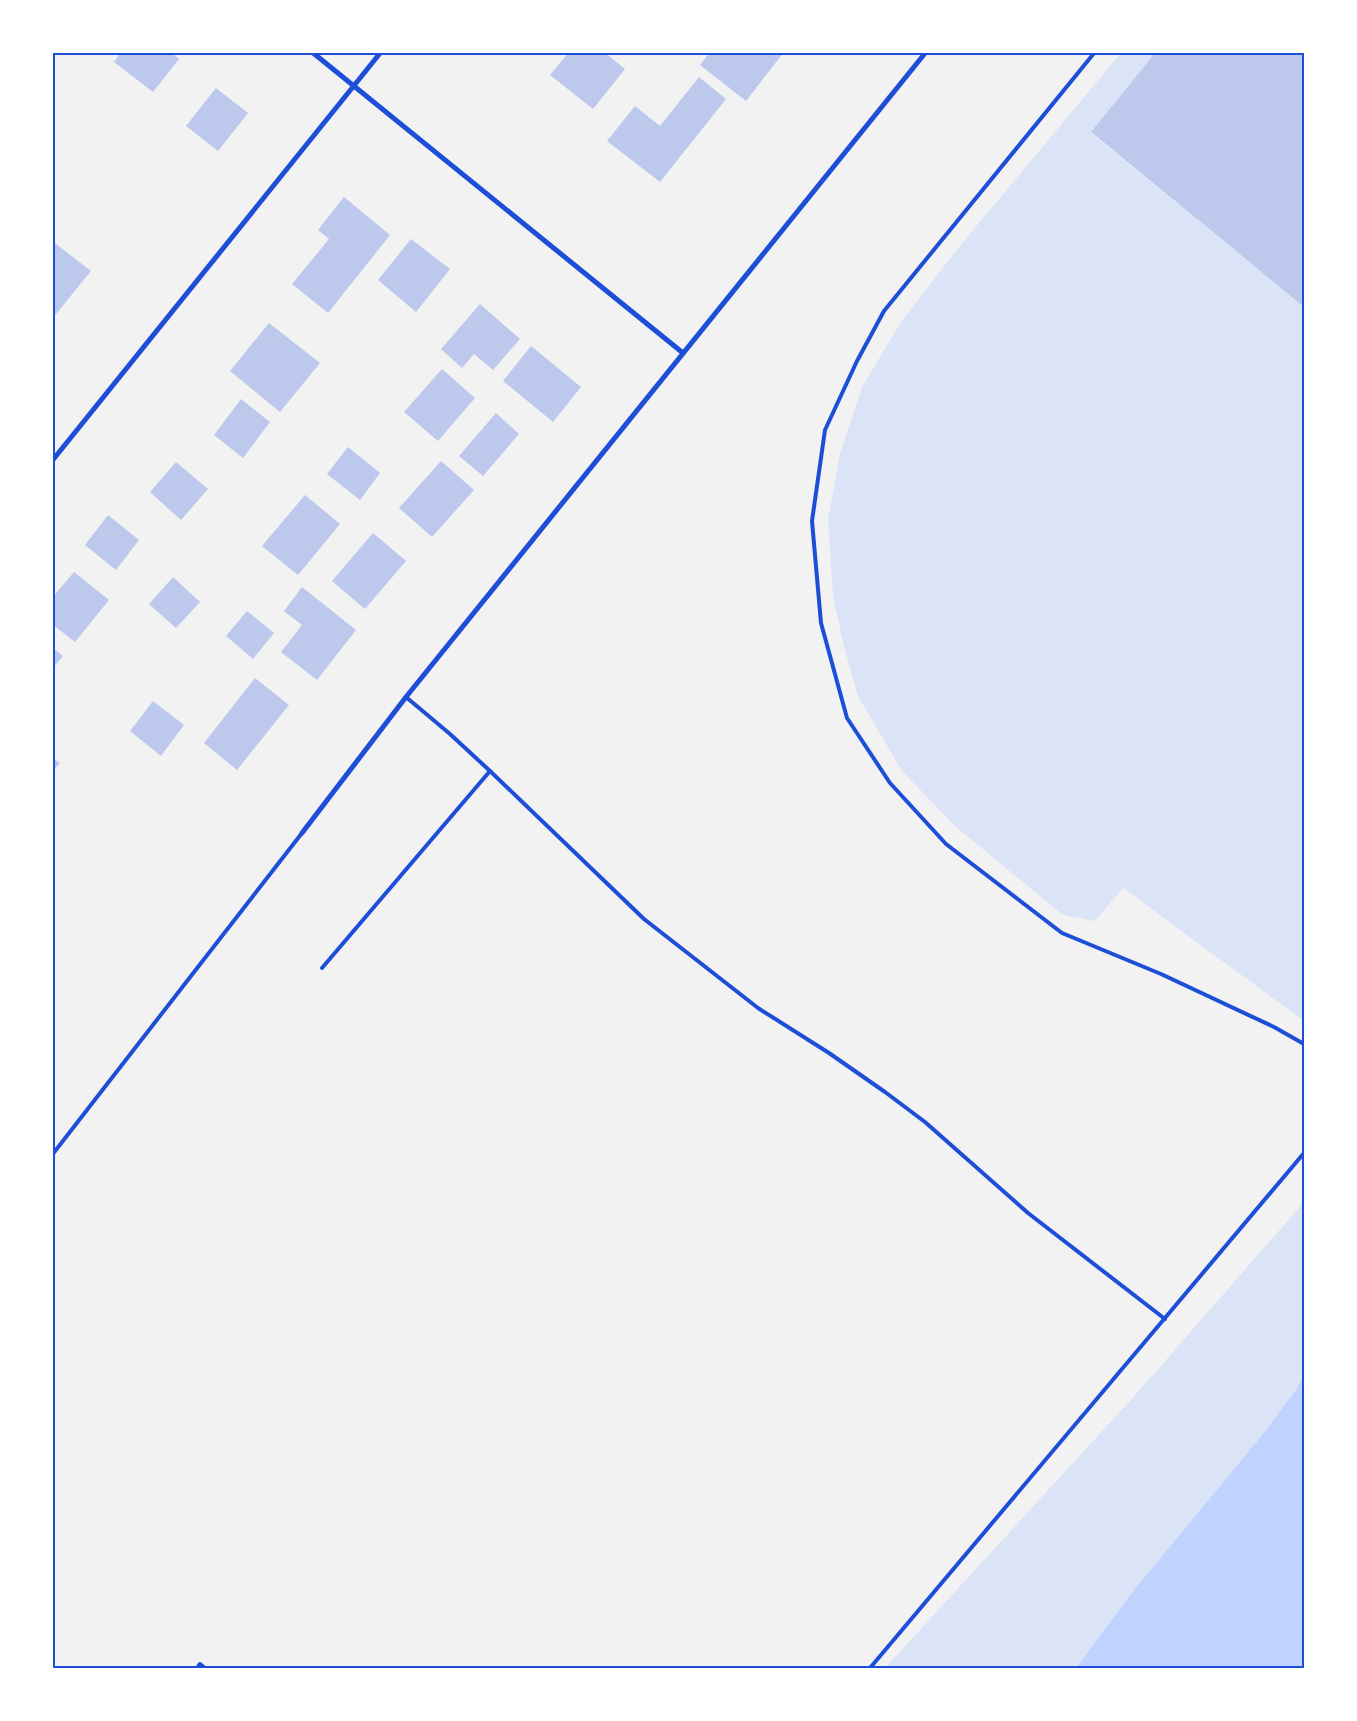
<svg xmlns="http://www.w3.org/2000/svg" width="1357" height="1721" viewBox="0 0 1357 1721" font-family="'Alegreya Sans',sans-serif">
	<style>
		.green { fill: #dbe4f7 }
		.water { fill: #bfd3fe }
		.building { fill: #bdc9ec }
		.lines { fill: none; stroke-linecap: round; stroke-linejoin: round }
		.service { stroke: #1d4ed8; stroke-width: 4 }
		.minor { stroke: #1d4ed8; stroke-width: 5 }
		.neatline { fill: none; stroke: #1d4ed8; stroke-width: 2 }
	</style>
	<rect width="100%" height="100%" fill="#f2f2f2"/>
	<g class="green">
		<path d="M1121 53H1156L1091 133 1304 307V1021L1123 888 1095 921 1063 915 956 827 902 771 858 696 844 647 833 597 828 519 840 454 862 387 901 322 959 247Z"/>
		<path d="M1304 1202V1376L1295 1391 1263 1434 1133 1591 1076 1668H885L1138 1392Z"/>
	</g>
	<path class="water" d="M1304 1376V1668H1076L1133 1591 1263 1434 1295 1391Z"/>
	<g class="building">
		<path d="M121 52H171L179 59 153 92 114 62Z"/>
		<path d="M569 52H604L625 69 593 109 550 75Z"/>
		<path d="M710 52H784L746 101 700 65Z"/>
		<path d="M1156 52H1304V307L1091 132Z"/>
		<path d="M699 77 726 99 660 182 607 141 635 106 660 126Z"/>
		<path d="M216 88 248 113 218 151 186 126Z"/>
		<path d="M344 197 390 235 328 313 292 284 329 239 318 230Z"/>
		<path d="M411 239 450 269 416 312 378 280Z"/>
		<path d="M52 241 91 271 52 319Z"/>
		<path d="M480 304 520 339 493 370 474 354 462 368 441 349Z"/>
		<path d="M269 323 320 363 280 412 230 371Z"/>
		<path d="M531 346 581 387 553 422 503 381Z"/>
		<path d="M442 369 475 398 438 441 404 412Z"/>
		<path d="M241 399 270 422 243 458 214 435Z"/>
		<path d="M496 413 519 434 483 476 459 456Z"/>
		<path d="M348 447 380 473 360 500 327 474Z"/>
		<path d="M441 461 474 490 432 537 399 508Z"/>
		<path d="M176 462 208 489 181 520 150 492Z"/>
		<path d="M305 495 340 524 298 575 262 546Z"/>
		<path d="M108 515 139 540 116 570 85 545Z"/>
		<path d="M373 533 406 561 365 609 332 581Z"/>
		<path d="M74 572 109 600 75 642 52 624V598Z"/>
		<path d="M173 577 200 602 176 628 149 604Z"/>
		<path d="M302 587 356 630 317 680 281 652 302 625 284 611Z"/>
		<path d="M247 611 274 633 253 659 226 636Z"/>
		<path d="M52 647 63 656 52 669Z"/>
		<path d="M255 678 289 705 237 770 204 743Z"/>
		<path d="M153 701 184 725 161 756 130 731Z"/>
		<path d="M52 758 60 763 52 772Z"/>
	</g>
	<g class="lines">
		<g class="service">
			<path d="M1095 52 884 311 857 361 825 430 812 521 821 623 847 718 890 783 946 844 1062 933 1161 974 1274 1027 1304 1044"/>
			<path d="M406 697 450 734 490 771 644 919 758 1008 829 1053 885 1092 925 1122 1028 1213 1165 1319"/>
			<path d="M322 968 490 771"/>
			<path d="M52 1155 302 833"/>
			<path d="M197 1668 200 1664 205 1668"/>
			<path d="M870 1668 1304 1153"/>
		</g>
		<g class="minor">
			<path d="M312 52 683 353"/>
			<path d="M52 461 381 52"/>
			<path d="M302 833 406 697 926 52"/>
		</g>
	</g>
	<rect width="1357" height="1721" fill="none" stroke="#ffffff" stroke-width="108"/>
	<rect x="54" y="54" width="1249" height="1613" class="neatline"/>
</svg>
